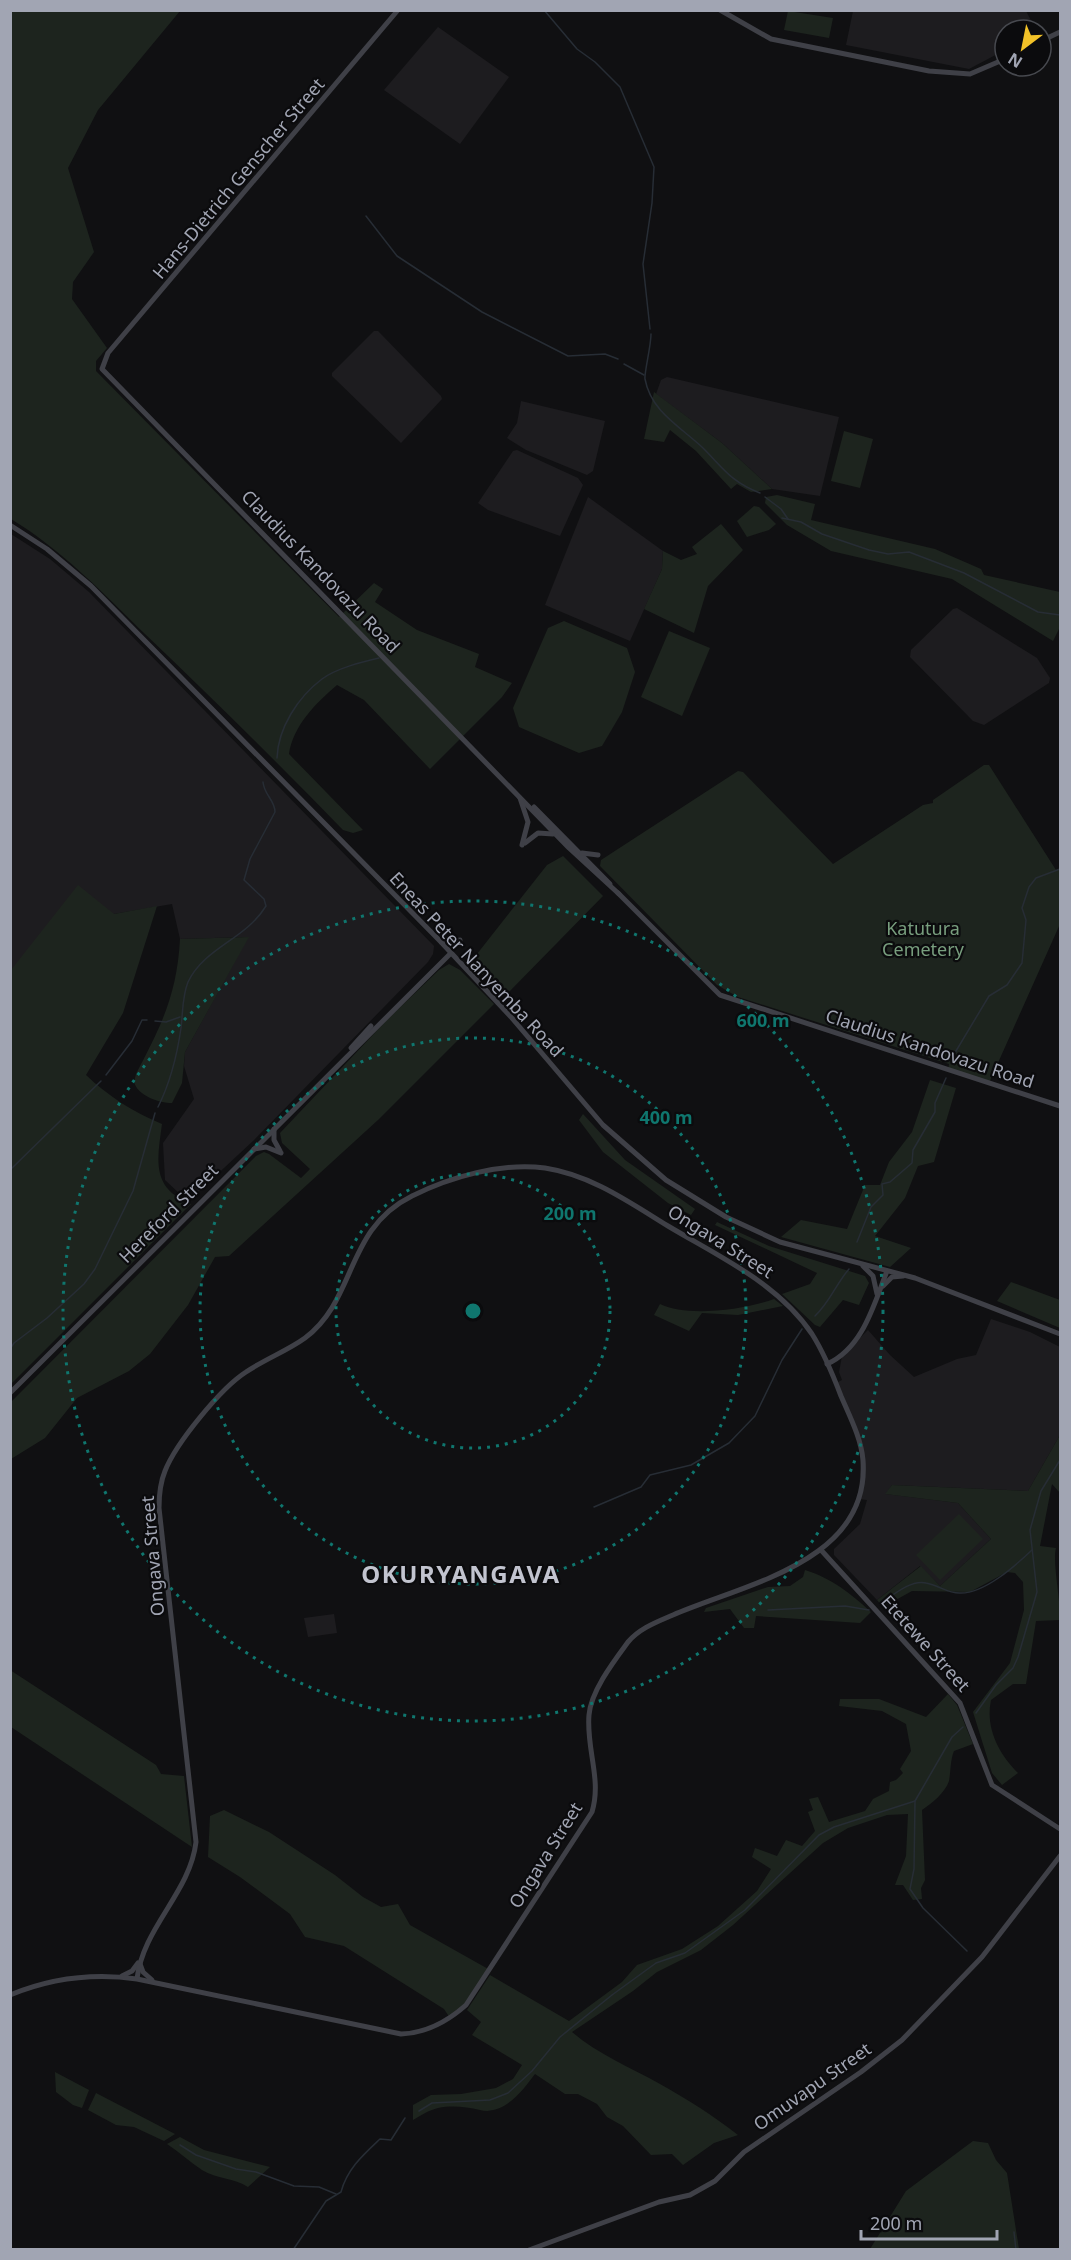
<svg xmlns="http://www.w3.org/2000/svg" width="1071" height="2260" viewBox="0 0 1071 2260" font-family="'Noto Sans',sans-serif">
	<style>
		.built { fill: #1d1c1f }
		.green { fill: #1d241e }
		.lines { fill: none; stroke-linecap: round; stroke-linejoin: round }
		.stream { stroke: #272d35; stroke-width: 1.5 }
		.secondary { stroke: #3f4047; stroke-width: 5 }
		.ring { fill: none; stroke: #0f766e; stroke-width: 3; stroke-dasharray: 3 6 }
		.labels { text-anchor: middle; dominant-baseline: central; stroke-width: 4.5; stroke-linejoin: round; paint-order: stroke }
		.street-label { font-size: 18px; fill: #a1a5b3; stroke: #0b0b0d }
		.park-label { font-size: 18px; fill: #789e7e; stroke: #0b0b0d }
		.district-label { font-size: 24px; font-weight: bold; letter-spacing: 1.5px; fill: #c2c4cf; stroke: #0b0b0d }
		.centre { fill: #0f766e; stroke: #0b0b0d; stroke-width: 3 }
		.ring-label { font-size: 18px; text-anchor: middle; font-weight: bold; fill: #0f766e; stroke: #0b0b0d; stroke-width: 4.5; stroke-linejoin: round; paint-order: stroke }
	</style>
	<rect width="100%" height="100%" fill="#101012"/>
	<g class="built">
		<path d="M853 11H1026L1036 30H1005V50L969 69 846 45Z"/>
		<path d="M438 27 509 77 460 144 384 90Z"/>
		<path d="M374 331H378L441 396 442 399 401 443 332 376V373Z"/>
		<path d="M667 377 839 417 820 496 772 489 722 443 656 394 661 380Z"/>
		<path d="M521 401 605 421 593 471 587 475 526 450 507 438 517 423Z"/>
		<path d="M517 450 578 478 583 485 560 536 488 510 478 503 513 451Z"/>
		<path d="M588 497 663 551 662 569 630 641 545 605Z"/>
		<path d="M11 534 50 559 89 592 434 946 433 954 428 962 253 1141 196 1194 181 1195 165 1180 163 1143 194 1099 184 1066 185 1052 248 937 180 939 172 904 114 914 11 970Z"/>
		<path d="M957 608 1037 658 1050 678 1049 683 984 725 973 721 910 657 911 650 953 609Z"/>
		<path d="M991 1319 1030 1332 1060 1347V1435L1028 1491 892 1485 886 1494 958 1503 991 1539 940 1586 920 1566 877 1600 834 1555V1549L860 1524 867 1500 859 1499 861 1448 836 1383 842 1380 839 1372 842 1356 868 1330 890 1355 914 1377 957 1359 976 1355Z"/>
		<path d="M334 1614 337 1633 308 1637 304 1618Z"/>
	</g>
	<g class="green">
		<path d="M11 11H180L98 110 68 168 94 252 73 282 72 299 107 348 96 361V371L339 617 374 583 383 589 375 602 417 630 479 654 475 667 512 683 502 697 430 769 364 700 337 685C316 703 293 726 289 754L363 830 353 833 343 830C278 763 212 698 145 634 102 592 62 550 11 519Z"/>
		<path d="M788 11 833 18 829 38 784 30Z"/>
		<path d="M654 392 722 443 772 489 751 492 737 484 731 489 696 451 670 430 664 442 644 439Z"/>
		<path d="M844 431 873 439 860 488 831 481Z"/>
		<path d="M777 495 815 504 811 520 935 549 981 569 984 575 1060 592V627L1053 641 952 579 831 551 787 525 765 503 766 497Z"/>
		<path d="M754 506 759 507 776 524 769 530 747 537 737 521Z"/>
		<path d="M721 524 743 550 708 586 694 633 644 609 662 569 663 551 681 560 697 554 692 547Z"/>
		<path d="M564 621 627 648 635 672 622 712 602 746 579 753 519 727 513 708 548 628Z"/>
		<path d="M669 631 710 648 682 716 641 697Z"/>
		<path d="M984 765H989L1056 870 1060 869V924L989 1083 948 1070 949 1064 738 997 717 985 600 866 601 860 738 771 743 772 833 864 923 805 933 803V800Z"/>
		<path d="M563 856 603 896 503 998 475 967 477 954 547 865Z"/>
		<path d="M78 885 114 914 157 906 123 1013 86 1075C108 1096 133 1112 162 1124 157 1161 151 1188 191 1204L11 1384V970Z"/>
		<path d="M249 937 185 1052 182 1083 172 1103C159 1103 138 1096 134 1082L136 1074C161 1026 177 995 180 939Z"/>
		<path d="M449 964 460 970 494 1004 378 1120 229 1256 215 1257 188 1305 150 1354 129 1371 77 1398 45 1438 11 1459V1402L256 1156 264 1152 269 1154 301 1178 310 1169 282 1143 280 1133 387 1020 439 970Z"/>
		<path d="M930 1080 956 1088 934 1162 918 1166 905 1198 875 1236 911 1248 890 1267 781 1237 801 1220 847 1229 865 1185H880L889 1162 912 1132Z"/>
		<path d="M583 1114 625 1160 695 1209 691 1215 668 1203 603 1152 579 1120Z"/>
		<path d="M717 1222 769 1246 865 1276 869 1283 859 1305 843 1300 820 1327 815 1325 782 1294 810 1284 817 1273 715 1225Z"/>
		<path d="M1011 1282 1060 1300V1328L997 1301Z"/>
		<path d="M774 1299 783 1306 738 1315 702 1313 689 1331 654 1315 660 1304C688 1318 746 1309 774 1299Z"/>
		<path d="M1060 1435V1493L1052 1484 1040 1546 1056 1548C1052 1561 1061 1602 1060 1620L1036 1621 1026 1684H1013L991 1700C985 1728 999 1754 1018 1773L1002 1785 992 1773 973 1712 1010 1663 1024 1610 1023 1582 1015 1573 1007 1572 970 1592 912 1591 883 1607 877 1600 921 1566 940 1586 991 1539 958 1503 885 1494 892 1485 1028 1491Z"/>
		<path d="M959 1514 983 1539 940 1580 916 1555Z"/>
		<path d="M805 1570C833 1579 850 1593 871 1612L860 1623 756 1616 754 1628H744L730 1609 704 1612 706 1608 768 1587 790 1586 803 1577Z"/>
		<path d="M10 1670 156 1765 161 1774 184 1776 192 1847 11 1727Z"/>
		<path d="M948 1694 957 1705 973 1744 954 1751C950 1761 951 1770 949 1781 945 1793 932 1803 922 1810L925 1880 921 1888 922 1899 913 1900 903 1885H895L906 1856 908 1814 887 1815 848 1828 823 1843 733 1925 701 1950 657 1972 633 1991 572 2032C599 2055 630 2067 660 2084 687 2099 714 2116 738 2135L714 2143 683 2165 672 2154 651 2155 623 2126 607 2117 597 2104 578 2094H565L535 2074C523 2090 504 2116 480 2110 466 2107 453 2105 438 2108 429 2110 420 2116 413 2120V2105L431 2095 461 2094 496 2088 513 2079 522 2065 472 2035 481 2022 467 2010 490 1975 569 2021 622 1982 637 1965 682 1949 718 1926 757 1891 771 1869 752 1857 755 1848 777 1856 786 1840 802 1846 815 1831 808 1812 813 1810 809 1799 818 1797 829 1822 865 1811 873 1799 889 1791 890 1782 896 1780 903 1773 900 1769 911 1751 906 1724 882 1711 839 1706 840 1699H879L926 1717Z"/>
		<path d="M224 1810 269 1832 335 1875 363 1897 381 1907 398 1904 410 1925 490 1970 470 2000 450 2018 444 2009 344 1946 305 1937 290 1914 240 1877 208 1857 210 1816Z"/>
		<path d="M55 2072 89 2090 82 2108 73 2105 56 2092Z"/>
		<path d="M96 2093 175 2134 164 2141 134 2127 116 2125 88 2110Z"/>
		<path d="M180 2137 204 2150 270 2167 248 2187C234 2178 217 2179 202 2170 190 2162 179 2152 167 2144Z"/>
		<path d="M973 2141 988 2143 996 2160 1007 2173 1019 2249H870L906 2191Z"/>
	</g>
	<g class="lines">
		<g class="stream">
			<path d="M544 10 577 49 595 62 620 87 654 167 652 203 643 264 650 329"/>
			<path d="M366 216 397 256 482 312 568 356 605 354 618 359"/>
			<path d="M651 334C651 346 644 374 645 379 651 412 681 427 703 448 723 468 731 482 760 493"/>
			<path d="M624 364 644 375"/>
			<path d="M765 497 781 509 788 519"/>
			<path d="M782 518 801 522 822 534 869 550 888 554 909 552 964 573 1038 612 1060 615"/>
			<path d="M277 758C278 728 298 697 322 679 337 668 362 662 379 658"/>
			<path d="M155 1021 166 1022 180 1017"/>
			<path d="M953 1056 989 996 1007 985 1022 963 1026 920 1022 908 1029 887 1036 878 1060 869"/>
			<path d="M106 1075 132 1041 142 1020H147"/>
			<path d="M158 1107C171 1081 177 1056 181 1028 183 1012 182 997 188 982 205 947 245 940 266 906L264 899 244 880 250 859 275 812C275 800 264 795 263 782"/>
			<path d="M10 1170 101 1081"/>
			<path d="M857 1242 871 1207 883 1195 882 1184 890 1182 912 1163 913 1150 935 1112V1103L946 1078"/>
			<path d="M815 1316C830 1302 836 1284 849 1269"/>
			<path d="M10 1349 14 1343 47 1318 84 1284 95 1269 133 1191 155 1113"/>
			<path d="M594 1507 641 1487 650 1475 691 1465 729 1443 755 1416 782 1360 802 1329"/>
			<path d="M880 1604C892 1596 911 1579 926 1583 939 1585 948 1594 961 1593 985 1593 1015 1566 1032 1550"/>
			<path d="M768 1610 845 1606 869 1610"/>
			<path d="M976 1713 996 1685 1013 1668 1018 1657 1037 1592 1030 1530 1041 1491 1060 1460"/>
			<path d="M963 1727 952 1737 915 1801 914 1869 910 1889 923 1908 967 1951"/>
			<path d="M419 2111 432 2103 490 2100 508 2093 532 2071 560 2037 612 1995 656 1963 685 1953 745 1910 819 1835 834 1827 915 1801"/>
			<path d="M180 2145 196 2155 236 2169 256 2172 294 2186 319 2187 336 2194"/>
			<path d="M1014 2232 1016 2250"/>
			<path d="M293 2250 326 2201 341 2192C347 2169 363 2155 380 2139L391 2140 405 2118"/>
		</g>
		<g class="secondary">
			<path d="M398 10 108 353 102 369 569 848 619 894"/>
			<path d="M720 10 771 39 929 71 970 74 1005 59"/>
			<path d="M1041 41 1060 32"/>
			<path d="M10 525 47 549 91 586 441 942 511 1017 603 1125 666 1180 726 1217 780 1242 915 1278 1060 1334"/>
			<path d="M520 798 528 822 522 845"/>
			<path d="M534 807 610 884"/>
			<path d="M525 843 538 833 553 834"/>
			<path d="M582 853 598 855"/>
			<path d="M618 893 720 995 1060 1106"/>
			<path d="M441 942 460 940"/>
			<path d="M351 1048 371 1026"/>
			<path d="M274 1129V1140L280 1151"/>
			<path d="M254 1149 266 1147 281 1153"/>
			<path d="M863 1266 873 1276 877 1294"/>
			<path d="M883 1286 892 1277 903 1276"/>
			<path d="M827 1364C863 1348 874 1304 887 1271"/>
			<path d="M10 1393 450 954"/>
			<path d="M821 1550 960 1703 992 1785 1060 1829"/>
			<path d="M140 1964 143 1972 152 1980"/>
			<path d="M122 1976 132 1971 138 1963"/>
			<path d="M10 1995C51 1978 94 1973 137 1979 143 1927 190 1893 196 1842L159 1508C159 1495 160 1483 165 1471 176 1443 221 1388 246 1372 265 1359 287 1351 305 1338 357 1299 345 1229 412 1196 450 1177 502 1162 545 1168 591 1175 629 1202 668 1226 718 1256 778 1283 812 1334 824 1353 833 1375 841 1396 850 1417 861 1438 863 1460 871 1562 744 1584 673 1615 657 1622 640 1628 628 1642 614 1661 591 1691 589 1715 586 1749 602 1779 592 1812L466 2005C447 2022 426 2033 401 2034L137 1979"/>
			<path d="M529 2250 659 2202 690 2195 715 2181 744 2152 861 2072 902 2040 982 1957 1060 1856"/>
		</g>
	</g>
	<g class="ring">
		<circle cx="473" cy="1311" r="137"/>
		<circle cx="473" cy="1311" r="273"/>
		<circle cx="473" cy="1311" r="410"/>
	</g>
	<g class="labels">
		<g class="street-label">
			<text transform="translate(238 178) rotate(-50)">Hans-Dietrich Genscher Street</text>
			<text transform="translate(321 571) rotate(46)">Claudius Kandovazu Road</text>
			<text transform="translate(477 964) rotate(47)">Eneas Peter Nanyemba Road</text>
			<text transform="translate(930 1048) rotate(18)">Claudius Kandovazu Road</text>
			<text transform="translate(168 1213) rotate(-45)">Hereford Street</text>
			<text transform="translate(721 1241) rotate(32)">Ongava Street</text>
			<text transform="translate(152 1556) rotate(-95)">Ongava Street</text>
			<text transform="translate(926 1643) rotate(48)">Etetewe Street</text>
			<text transform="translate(545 1855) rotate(-58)">Ongava Street</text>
			<text transform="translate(812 2086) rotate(-35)">Omuvapu Street</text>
		</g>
		<g class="park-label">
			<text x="923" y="928">Katutura<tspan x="923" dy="21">Cemetery</tspan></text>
		</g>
		<g class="district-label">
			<text x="461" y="1573">OKURYANGAVA</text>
		</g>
	</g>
	<circle cx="473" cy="1311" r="9" class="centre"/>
	<g class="ring-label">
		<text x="763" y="1027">600 m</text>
		<text x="666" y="1124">400 m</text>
		<text x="570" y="1220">200 m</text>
	</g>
	<rect width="1071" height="2260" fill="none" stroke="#a1a5b3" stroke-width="24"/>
	<g transform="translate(1023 48) rotate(212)"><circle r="28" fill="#0b0b0d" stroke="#47494f" stroke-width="1.5"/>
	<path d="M0-4.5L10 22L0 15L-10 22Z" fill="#f2c228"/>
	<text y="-9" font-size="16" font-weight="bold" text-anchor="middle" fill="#a1a5b3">N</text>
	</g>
	<path d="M861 2230v9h136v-9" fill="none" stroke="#a1a5b3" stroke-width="3"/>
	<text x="870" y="2230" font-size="18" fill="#a1a5b3" stroke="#0b0b0d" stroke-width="4.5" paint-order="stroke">200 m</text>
</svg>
